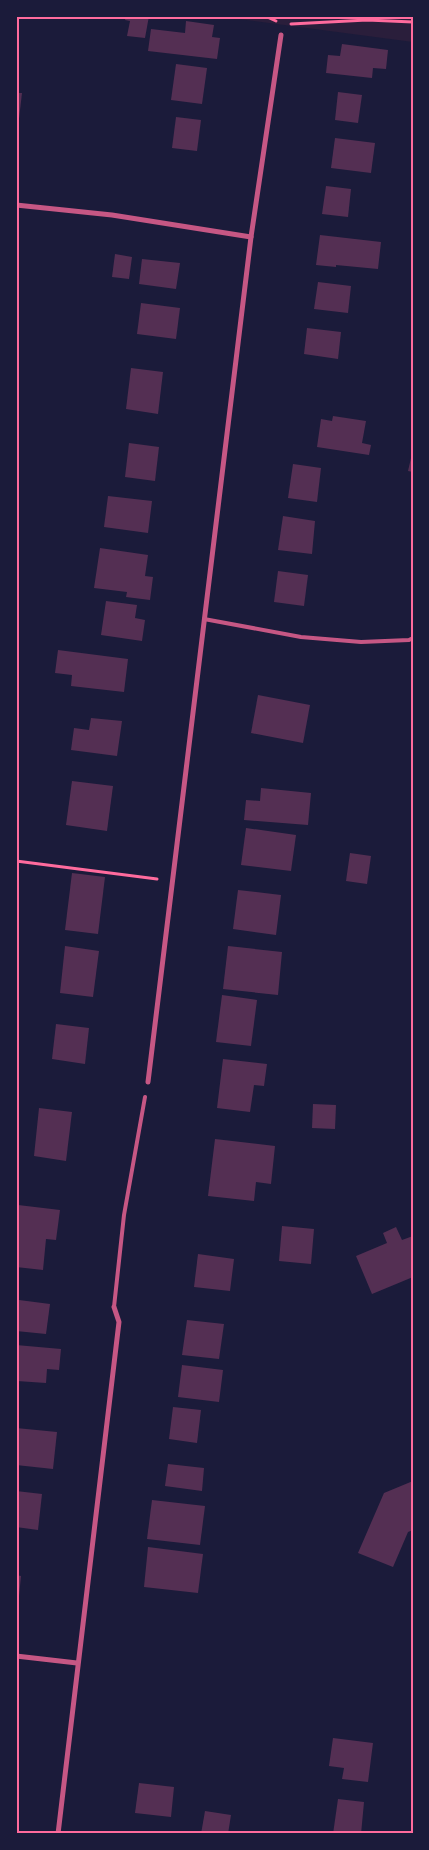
<svg xmlns="http://www.w3.org/2000/svg" width="429" height="1850" viewBox="0 0 429 1850" font-family="'Exo 2',sans-serif">
	<style>
		.green { fill: #2a1e3b }
		.building { fill: #542f53 }
		.lines { fill: none; stroke-linecap: round; stroke-linejoin: round }
		.path { stroke: #ff6b9d; stroke-width: 3 }
		.service { stroke: #c65784; stroke-width: 4 }
		.minor { stroke: #c65784; stroke-width: 5 }
		.neatline { fill: none; stroke: #ff6b9d; stroke-width: 2 }
	</style>
	<rect width="100%" height="100%" fill="#1b1b3a"/>
	<path class="green" d="M217 16H413V42Z"/>
	<g class="building">
		<path d="M126 16H149L145 38 127 36 130 21 125 20Z"/>
		<path d="M186 21 214 25 212 37 220 38 217 59 148 51 151 29 185 33Z"/>
		<path d="M342 44 388 50 386 69 373 68 372 78 326 73 328 55 340 56Z"/>
		<path d="M176 64 207 68 202 104 171 100Z"/>
		<path d="M338 92 362 95 358 123 335 120Z"/>
		<path d="M16 93H22L18 127H16Z"/>
		<path d="M176 117 201 120 197 151 172 148Z"/>
		<path d="M335 138 375 143 371 173 331 168Z"/>
		<path d="M326 186 351 189 348 217 322 214Z"/>
		<path d="M320 235 381 242 378 269 336 265V267L316 265Z"/>
		<path d="M115 254 132 257 129 279 112 277Z"/>
		<path d="M142 259 180 263 176 289 139 284Z"/>
		<path d="M318 282 351 286 348 313 314 309Z"/>
		<path d="M141 303 180 308 176 339 137 334Z"/>
		<path d="M307 328 341 332 338 359 304 354Z"/>
		<path d="M131 368 163 372 158 414 126 409Z"/>
		<path d="M333 416 366 421 362 443 371 445 369 455 317 447 321 419 332 421Z"/>
		<path d="M129 443 159 447 155 481 125 477Z"/>
		<path d="M411 458H413V472L408 471Z"/>
		<path d="M293 464 321 468 317 502 288 498Z"/>
		<path d="M108 496 152 501 148 533 104 527Z"/>
		<path d="M283 516 315 521 312 554 278 550Z"/>
		<path d="M100 548 148 555 145 576 153 577 150 600 126 597 127 592 94 588Z"/>
		<path d="M278 571 308 575 304 606 274 602Z"/>
		<path d="M106 601 137 605 135 618 145 620 142 641 101 635Z"/>
		<path d="M58 650 128 659 124 692 71 686 72 675 55 673Z"/>
		<path d="M258 695 310 705 303 743 251 733Z"/>
		<path d="M91 718 122 721 117 756 71 750 74 728 89 730Z"/>
		<path d="M72 781 113 786 107 831 66 825Z"/>
		<path d="M261 788 311 793 308 825 244 820 246 800 260 801Z"/>
		<path d="M246 828 296 835 291 871 241 865Z"/>
		<path d="M350 853 371 856 367 884 346 881Z"/>
		<path d="M72 873 105 877 98 934 65 930Z"/>
		<path d="M238 890 281 895 276 935 233 929Z"/>
		<path d="M65 946 99 951 93 997 60 993Z"/>
		<path d="M228 946 282 952 278 995 223 989Z"/>
		<path d="M222 995 257 1000 251 1046 216 1042Z"/>
		<path d="M56 1024 89 1028 85 1064 52 1059Z"/>
		<path d="M223 1059 267 1064 264 1086 254 1085 250 1112 217 1108Z"/>
		<path d="M313 1104 336 1105 335 1129 312 1128Z"/>
		<path d="M39 1108 72 1112 66 1161 34 1156Z"/>
		<path d="M215 1139 275 1146 271 1184 256 1182 254 1201 208 1196Z"/>
		<path d="M18 1205 60 1210 56 1240 46 1239 43 1270 16 1267Z"/>
		<path d="M282 1226 314 1229 311 1264 279 1261Z"/>
		<path d="M396 1227 402 1240 413 1236V1277L372 1294 356 1256 387 1243 383 1233Z"/>
		<path d="M198 1254 234 1259 230 1291 194 1287Z"/>
		<path d="M19 1300 50 1304 46 1334 16 1331Z"/>
		<path d="M187 1320 224 1324 219 1359 182 1355Z"/>
		<path d="M16 1345 61 1349 59 1370 47 1369 46 1383 17 1381 18 1370H16Z"/>
		<path d="M182 1365 223 1370 219 1402 178 1397Z"/>
		<path d="M173 1407 201 1410 197 1443 169 1439Z"/>
		<path d="M16 1428 57 1432 53 1469 16 1465Z"/>
		<path d="M168 1464 204 1468 202 1491 165 1486Z"/>
		<path d="M413 1481V1530L408 1532 393 1567 358 1553 384 1493Z"/>
		<path d="M16 1491 42 1494 38 1530 16 1527Z"/>
		<path d="M152 1500 205 1506 200 1545 147 1539Z"/>
		<path d="M148 1547 203 1554 198 1593 144 1587Z"/>
		<path d="M16 1575 21 1576 18 1606H16Z"/>
		<path d="M333 1738 373 1743 368 1782 342 1779 344 1768 329 1766Z"/>
		<path d="M139 1783 174 1787 171 1817 135 1813Z"/>
		<path d="M338 1799 364 1802 361 1834H333Z"/>
		<path d="M205 1811 231 1815 228 1834H201Z"/>
	</g>
	<g class="lines">
		<g class="path">
			<path d="M265 16 276 21"/>
			<path d="M291 24 367 20 413 22"/>
			<path d="M16 861 157 879"/>
		</g>
		<g class="service">
			<path d="M204 619 301 637 361 642 409 640 413 638"/>
			<path d="M114 1307 124 1215 145 1097"/>
		</g>
		<g class="minor">
			<path d="M16 205 112 215 251 237"/>
			<path d="M148 1082 251 237 281 35"/>
			<path d="M16 1656 77 1663"/>
			<path d="M58 1834 119 1322 114 1307"/>
		</g>
	</g>
	<rect width="429" height="1850" fill="none" stroke="#1b1b3a" stroke-width="35"/>
	<rect x="18" y="18" width="394" height="1814" class="neatline"/>
</svg>
